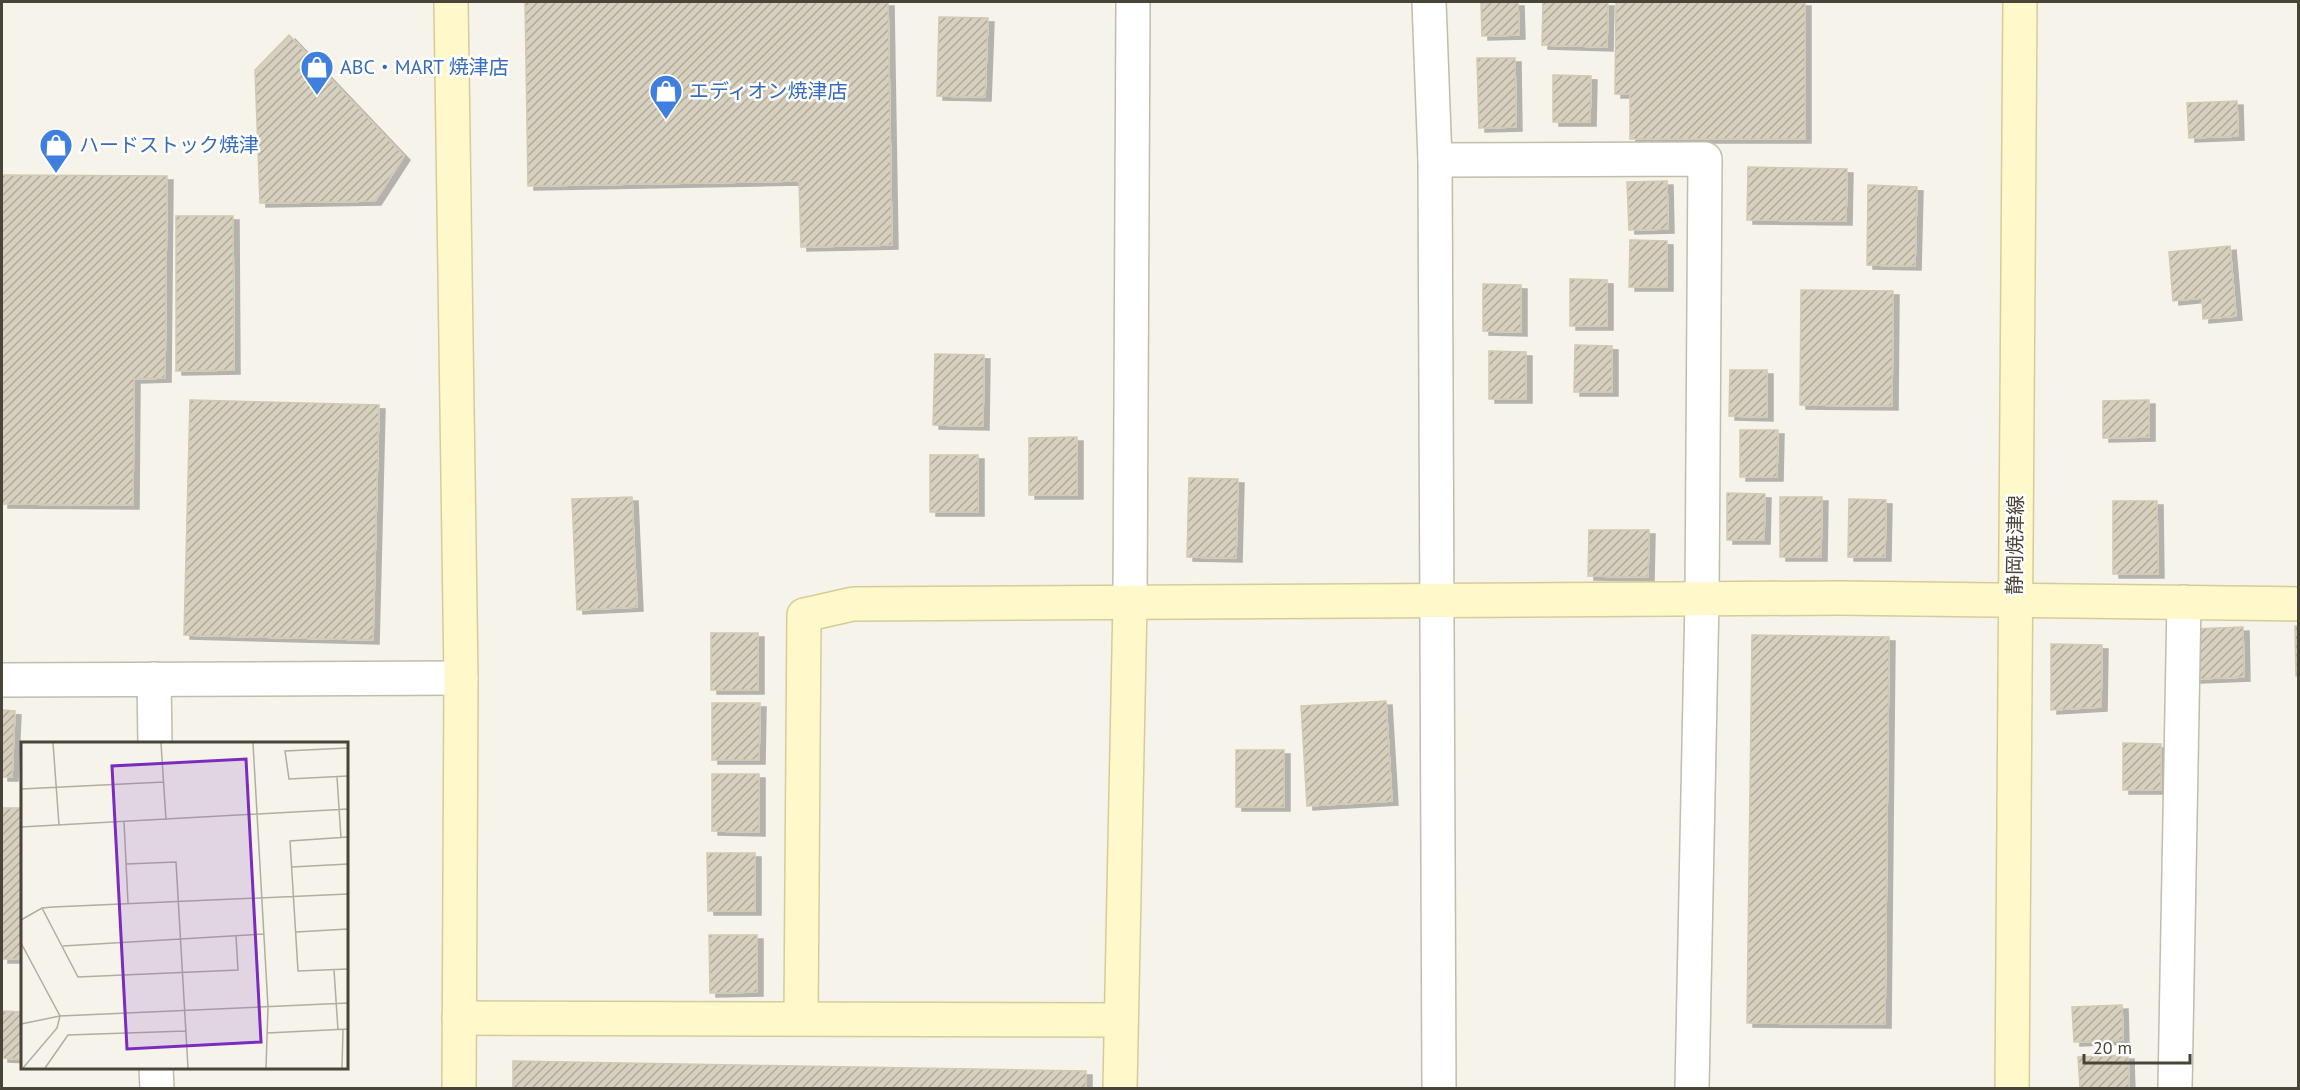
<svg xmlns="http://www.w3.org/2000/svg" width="2300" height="1090" viewBox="0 0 2300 1090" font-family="'PT Sans','Noto Sans JP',sans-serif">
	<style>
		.building { fill: url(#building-hatch); stroke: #d2c9b2; stroke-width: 1.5; filter: url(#shadow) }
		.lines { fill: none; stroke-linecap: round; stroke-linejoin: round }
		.street-casing { stroke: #c1bcac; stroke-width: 36 }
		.secondary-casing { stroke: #d6cc99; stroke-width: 36 }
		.street { stroke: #fff; stroke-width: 33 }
		.secondary { stroke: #fff8ca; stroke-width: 33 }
		.labels { text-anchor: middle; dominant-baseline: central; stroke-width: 5; stroke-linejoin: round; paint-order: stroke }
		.shop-label { font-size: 20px; fill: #366cbe; stroke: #fff; text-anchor: start }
		.street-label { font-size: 20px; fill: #494438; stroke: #fff }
		.inset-road { fill: none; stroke: #b0ada3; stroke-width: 1.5 }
		.view { fill: #7b2cbf; fill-opacity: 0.15; stroke: #7b2cbf; stroke-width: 3 }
		.inset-edge { fill: none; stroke: #494438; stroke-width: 3 }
	</style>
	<defs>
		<pattern id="building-hatch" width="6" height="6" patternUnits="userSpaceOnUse" patternTransform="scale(1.5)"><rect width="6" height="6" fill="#d7d0bf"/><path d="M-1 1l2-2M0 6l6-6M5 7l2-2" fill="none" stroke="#b0aa9c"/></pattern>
		<filter id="shadow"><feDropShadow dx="6" dy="4" stdDeviation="0" flood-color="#0004"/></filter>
	</defs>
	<rect width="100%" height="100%" fill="#f5f3ea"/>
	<g class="building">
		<path d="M525 2H888L892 245 801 247 799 181 528 186Z"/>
		<path d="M1481 2H1518L1519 35 1482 36Z"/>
		<path d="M1543 2H1608L1607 47 1542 45Z"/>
		<path d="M1616 2H1805V139H1630V94H1615Z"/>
		<path d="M939 17 988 18 985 97 937 96Z"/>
		<path d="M289 35 404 156 375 201 260 203 255 70Z"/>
		<path d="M1477 58H1515L1516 127 1479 128Z"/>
		<path d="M1553 75 1591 76 1590 122H1553Z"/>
		<path d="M2237 101 2238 136 2189 138 2187 103Z"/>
		<path d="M1748 167 1847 169 1846 221 1747 220Z"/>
		<path d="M2 175 167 176 165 378 134 379 133 505 2 504Z"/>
		<path d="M1667 181 1668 229 1629 230 1627 182Z"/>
		<path d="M1868 185 1917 187 1915 266 1867 265Z"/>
		<path d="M176 216H233L234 370 176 371Z"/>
		<path d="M1630 240 1667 241V287H1629Z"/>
		<path d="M2230 246 2236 316 2203 319 2202 298 2173 301 2169 252Z"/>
		<path d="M1570 279 1607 280V326H1570Z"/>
		<path d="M1483 284 1521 285V332L1483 331Z"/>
		<path d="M1801 290 1893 291 1892 406 1800 405Z"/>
		<path d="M1575 345 1612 346V392H1574Z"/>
		<path d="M1489 351 1526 352V399H1489Z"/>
		<path d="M935 354 984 355 983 426 933 425Z"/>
		<path d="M1730 370H1767V417L1729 416Z"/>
		<path d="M190 400 379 405 373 640 184 635Z"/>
		<path d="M2149 400V437L2103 438V401Z"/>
		<path d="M1740 430H1778L1777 477H1740Z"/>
		<path d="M1077 437V495H1029V438Z"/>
		<rect x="930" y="455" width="48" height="57"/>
		<path d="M1189 478 1238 479 1236 558 1187 557Z"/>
		<path d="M1727 493 1765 494 1764 540H1727Z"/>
		<path d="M632 497 637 607 577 610 572 499Z"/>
		<path d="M1780 497H1822L1821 557H1780Z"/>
		<path d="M1849 499 1886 500 1885 557H1848Z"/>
		<path d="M2113 501H2157L2158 574H2113Z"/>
		<path d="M1589 530H1649L1648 577 1588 576Z"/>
		<path d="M2295 626H2298V676H2296Z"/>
		<path d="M2243 627 2244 677 2195 679 2194 629Z"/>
		<rect x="711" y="633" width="47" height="57"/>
		<path d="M1752 635 1889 637 1885 1024 1747 1023Z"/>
		<path d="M2051 644 2102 645 2101 707 2051 710Z"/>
		<path d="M1386 701 1392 801 1307 806 1301 706Z"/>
		<path d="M712 703H760L759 760H712Z"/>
		<path d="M2 710 15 711 12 777H2Z"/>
		<path d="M2123 743 2161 744V790H2123Z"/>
		<rect x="1236" y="750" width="48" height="57"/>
		<path d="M712 774H759V832L712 831Z"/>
		<rect x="2" y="808" width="20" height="151"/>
		<path d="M707 853H755V911H708Z"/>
		<path d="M709 935H757V992L710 993Z"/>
		<path d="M2122 1005 2123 1040 2074 1042 2072 1007Z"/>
		<path d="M2 1011 22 1012V1059L2 1058Z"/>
		<path d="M2128 1055 2129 1088H2080L2078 1057Z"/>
		<path d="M513 1061 1086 1071V1088H513Z"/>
	</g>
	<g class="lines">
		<defs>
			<g id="street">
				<path d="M1429 2 1435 160 1439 1088"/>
				<path d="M1435 160 1705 159 1702 598 1692 1088"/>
				<path d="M1130 602 1133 2"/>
				<path d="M154 679 155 744"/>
				<path d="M2 680 461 678"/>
				<path d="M156 1068 157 1088"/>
				<path d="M2175 1088 2184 602"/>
			</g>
			<g id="secondary">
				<path d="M451 2 461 678 459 1088"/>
				<path d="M801 1017 804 615 853 604 1840 598 2298 604"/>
				<path d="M459 1018 1121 1020"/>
				<path d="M1120 1088 1130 602"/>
				<path d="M2012 1088 2020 2"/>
			</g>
		</defs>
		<use href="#street" class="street-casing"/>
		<use href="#secondary" class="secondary-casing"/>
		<use href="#street" class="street"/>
		<use href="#secondary" class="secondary"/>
	</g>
	<defs>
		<symbol id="shop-pin" viewBox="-11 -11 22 30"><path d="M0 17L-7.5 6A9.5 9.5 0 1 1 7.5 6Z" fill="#3f7fe0" stroke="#fff"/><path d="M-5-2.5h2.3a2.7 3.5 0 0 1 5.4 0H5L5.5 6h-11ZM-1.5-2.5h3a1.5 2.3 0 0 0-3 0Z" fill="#fff"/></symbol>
	</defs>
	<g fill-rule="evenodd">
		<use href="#shop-pin" x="298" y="48" width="38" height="52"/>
		<use href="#shop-pin" x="647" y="72" width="38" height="52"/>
		<use href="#shop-pin" x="37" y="126" width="38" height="52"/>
	</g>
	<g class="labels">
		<g class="shop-label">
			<text x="340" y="67">ABC・MART 焼津店</text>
			<text x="689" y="91">エディオン焼津店</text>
			<text x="79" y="145">ハードストック焼津</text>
		</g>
		<g class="street-label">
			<text transform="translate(2015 545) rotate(-89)">静岡焼津線</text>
		</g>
	</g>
	<g transform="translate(21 742)">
		<rect width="327" height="327" fill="#f5f3ea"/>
		<path class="inset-road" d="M32 1 38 83M140 1 145 78M232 1 247 265 245 326M327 6 264 9 268 37 327 34M316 35 320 96M0 47 143 40M103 80 107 161M0 85 327 67M327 95 269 99 277 229 327 227M105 122 155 120 167 326M271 125 327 122M21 166 57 235 217 228 215 194M0 178 21 166 32 165 327 152M275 190 327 187M0 201 39 274 0 282M42 204 243 192M313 228 317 288M246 291 327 287M2 326 36 286 39 274 327 261M24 326 47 293 165 289M321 326 322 288"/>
		<path class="view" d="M225 17 240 300 106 307 91 24Z"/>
		<rect width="327" height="327" class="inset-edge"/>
	</g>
	<rect width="2300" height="1090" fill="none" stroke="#494438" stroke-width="6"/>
	<path d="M2084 1054v9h106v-9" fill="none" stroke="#494438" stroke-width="3"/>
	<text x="2093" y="1054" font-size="18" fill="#494438" stroke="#ffffff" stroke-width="4.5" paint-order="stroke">20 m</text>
</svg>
